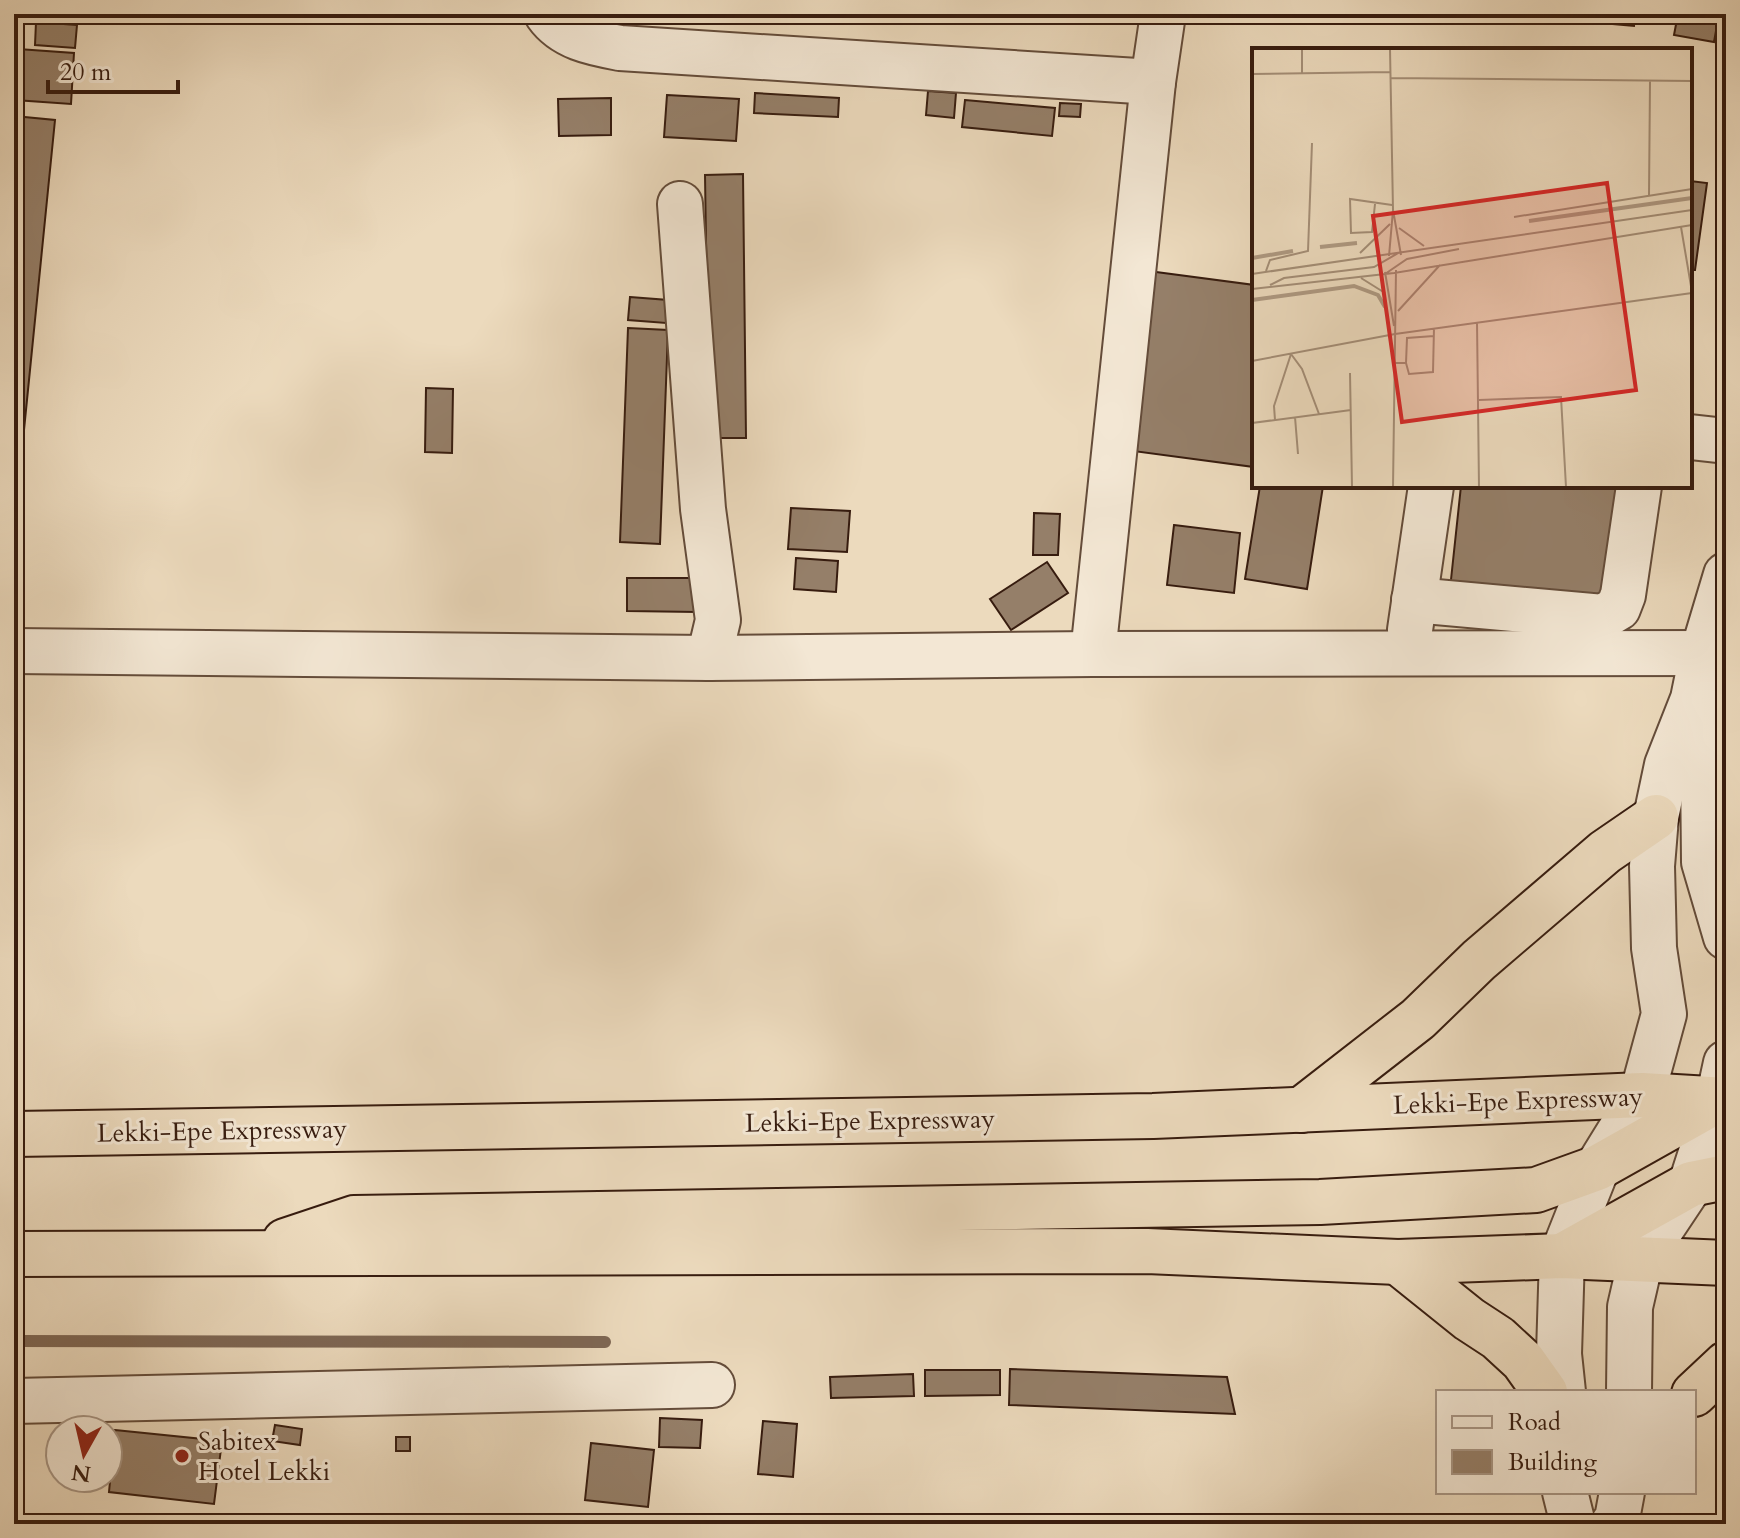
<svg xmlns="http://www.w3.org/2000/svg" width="1740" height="1538" viewBox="0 0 1740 1538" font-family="Cardo,serif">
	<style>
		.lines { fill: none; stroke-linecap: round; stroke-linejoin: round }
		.stream { stroke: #7e6754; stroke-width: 12 }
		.building { fill: #957f69; stroke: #371c0f; stroke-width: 2 }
		.minor-casing { stroke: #644c3a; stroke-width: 48 }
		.highway-casing { stroke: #371c0f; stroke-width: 48 }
		.minor { stroke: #f3e7d4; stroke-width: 44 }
		.highway { stroke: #ecdabd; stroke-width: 44 }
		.poi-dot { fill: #8f2418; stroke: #f3e7d4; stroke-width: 3 }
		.labels { text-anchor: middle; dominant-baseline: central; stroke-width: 6; stroke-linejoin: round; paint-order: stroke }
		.street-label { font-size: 26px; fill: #371c0f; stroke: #f3e7d4 }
		.poi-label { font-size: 26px; fill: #371c0f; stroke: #f3e7d4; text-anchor: start }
		.inset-river { fill: none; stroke: #ae9982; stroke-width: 4 }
		.inset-road { fill: none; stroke: #a48e77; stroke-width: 2 }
		.view { fill: #d62828; fill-opacity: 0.15; stroke: #d62828; stroke-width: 4 }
		.inset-edge { fill: none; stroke: #371c0f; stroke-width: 4 }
	</style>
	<rect width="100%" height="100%" fill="#ecdabd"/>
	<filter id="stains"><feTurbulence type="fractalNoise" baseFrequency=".0025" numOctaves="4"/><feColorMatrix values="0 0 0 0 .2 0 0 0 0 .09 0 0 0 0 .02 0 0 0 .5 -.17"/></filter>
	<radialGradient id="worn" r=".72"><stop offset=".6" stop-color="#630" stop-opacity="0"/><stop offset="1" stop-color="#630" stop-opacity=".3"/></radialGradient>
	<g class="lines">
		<path class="stream" d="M14 1341 605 1342"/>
	</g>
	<g class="building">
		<path d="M1603 14H1635L1634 26 1602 23Z"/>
		<path d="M1678 14H1719L1714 42 1674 35Z"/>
		<path d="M36 22 77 25 75 48 35 45Z"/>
		<path d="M18 49 74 53 71 104 15 100Z"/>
		<path d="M928 91 956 93 954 118 926 115Z"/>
		<path d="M755 93 839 98 838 117 754 113Z"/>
		<path d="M667 95 739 99 736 141 664 137Z"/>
		<path d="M611 98V135L559 136 558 99Z"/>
		<path d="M965 100 1055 108 1052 136 962 127Z"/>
		<path d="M1060 103 1081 104 1080 117 1059 116Z"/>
		<path d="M14 116 55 120 14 530Z"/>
		<path d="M743 174 746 438H709L705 175Z"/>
		<path d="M1690 181 1707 183 1695 270H1690Z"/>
		<path d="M1141 270 1254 285V467L1118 449Z"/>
		<path d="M630 297 668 300 666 323 628 320Z"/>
		<path d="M628 328 668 330 660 544 620 542Z"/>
		<path d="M426 388 453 389 452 453 425 452Z"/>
		<path d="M1260 486H1323L1307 589 1245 579Z"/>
		<path d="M1461 486H1617L1604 605 1450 589Z"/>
		<path d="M791 508 850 511 847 552 788 549Z"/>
		<path d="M1034 513 1060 514 1058 555H1033Z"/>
		<path d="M1174 525 1240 533 1234 593 1167 585Z"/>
		<path d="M796 558 838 561 836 592 794 589Z"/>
		<path d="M1047 562 1068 593 1011 630 990 599Z"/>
		<path d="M627 578H697V612L627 611Z"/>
		<path d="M1010 1369 1227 1377 1235 1414 1009 1405Z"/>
		<path d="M925 1370H1000V1395L925 1396Z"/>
		<path d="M913 1374 914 1396 831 1398 830 1377Z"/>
		<path d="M660 1418 702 1420 700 1448 659 1447Z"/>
		<path d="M763 1421 797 1424 793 1477 758 1474Z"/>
		<path d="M275 1425 302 1429 300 1445 272 1441Z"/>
		<path d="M115 1430 222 1441 214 1504 109 1492Z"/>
		<rect x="396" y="1437" width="14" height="14"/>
		<path d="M591 1443 654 1450 648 1507 585 1500Z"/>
	</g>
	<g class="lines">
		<defs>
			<g id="minor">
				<path d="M547 14C564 38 593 43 620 48L1153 82"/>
				<path d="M680 204 703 509 718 620 709 658"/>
				<path d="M1690 437 1726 441"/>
				<path d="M1414 600 1603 617 1618 608 1623 595 1639 486"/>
				<path d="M1410 630 1431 486"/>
				<path d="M14 651 709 658 1093 654 1726 653"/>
				<path d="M1093 654 1153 82 1163 14"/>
				<path d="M1693 701 1703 766 1704 862 1726 937"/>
				<path d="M1563 1392 1559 1354 1562 1256 1597 1168 1642 1095 1664 1014 1654 948 1652 866 1656 817 1667 765 1693 699 1702 655 1726 575"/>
				<path d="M1629 1392 1630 1307 1641 1259 1691 1184 1718 1100 1726 1063"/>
				<path d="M14 1401 712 1385"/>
				<path d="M1565 1492 1573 1524"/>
				<path d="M1613 1524 1617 1519 1622 1492"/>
			</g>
			<g id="highway">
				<path d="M1301 1110 1418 1019 1479 960 1605 852 1656 817"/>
				<path d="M14 1134 1153 1116 1642 1095 1726 1100"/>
				<path d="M285 1241 354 1218 1320 1202 1536 1190 1597 1168 1718 1100"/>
				<path d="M14 1254 1147 1251 1398 1262 1562 1256 1726 1263"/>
				<path d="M1562 1256 1691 1184 1726 1177"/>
				<path d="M1398 1262 1469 1319 1498 1338 1523 1361 1545 1392"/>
				<path d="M1694 1394 1726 1364"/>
			</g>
		</defs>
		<use href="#minor" class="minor-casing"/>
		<use href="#highway" class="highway-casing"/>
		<use href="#minor" class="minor"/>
		<use href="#highway" class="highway"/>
	</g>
	<circle class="poi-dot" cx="182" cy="1456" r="8"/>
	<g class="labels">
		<g class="street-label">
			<text transform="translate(1518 1101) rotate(-2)">Lekki-Epe Expressway</text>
			<text transform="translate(870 1121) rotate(-1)">Lekki-Epe Expressway</text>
			<text transform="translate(222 1131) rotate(-1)">Lekki-Epe Expressway</text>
		</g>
		<g class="poi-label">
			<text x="198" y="1441">Sabitex<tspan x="198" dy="30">Hotel Lekki</tspan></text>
		</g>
	</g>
	<g transform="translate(1252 48)">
		<rect width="440" height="440" fill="#ecdabd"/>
		<path class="inset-river" d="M277 173 440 150M68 199 105 195M0 210 41 203M0 252 102 238 126 247 133 259"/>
		<path class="inset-road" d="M50 1V26M138 1 141 162M0 26 138 24M138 30 440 33M397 147 398 33M123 156 120 184 99 185 98 151 140 157M141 162 149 207M262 169 440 141M429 179 440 244M147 180 172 198M108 205 138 176M137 208 141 162M14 223 18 212 56 203 60 95M133 224 142 278M0 226 440 162M133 226 155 211 207 201M109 230 133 245M18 237 32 230 122 219 148 204M0 241 142 225 440 177M146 263 188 217M225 274 227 439M39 306 50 321 67 366M0 313 143 286 440 245M140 315H154L157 326 181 324 182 280M154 315 155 290 182 288M98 325 100 439M227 352 309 349 314 439M43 369 46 406M23 372 22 358 39 306M0 375 99 362M141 439 144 222"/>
		<path class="view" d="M355 135 384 342 150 374 121 168Z"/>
		<rect width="440" height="440" class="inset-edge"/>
	</g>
	<rect width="1740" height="1538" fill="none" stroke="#ecdabd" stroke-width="48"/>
	<rect x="16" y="16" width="1708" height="1506" fill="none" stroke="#371c0f" stroke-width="4"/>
	<rect x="24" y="24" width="1692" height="1490" fill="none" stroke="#371c0f" stroke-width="2"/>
	<rect x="1436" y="1390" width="260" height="104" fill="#f3e7d4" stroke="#a89685" stroke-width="2"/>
	<rect x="1452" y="1416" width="40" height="12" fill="#f3e7d4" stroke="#a89685" stroke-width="2"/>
	<text x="1508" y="1430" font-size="24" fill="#371c0f">Road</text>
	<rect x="1452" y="1450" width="40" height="24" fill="#957f69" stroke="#a89685" stroke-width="2"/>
	<text x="1508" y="1470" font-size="24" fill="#371c0f">Building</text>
	<g transform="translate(84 1454) rotate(188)"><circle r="38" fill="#f3e7d4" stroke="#a89685" stroke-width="2"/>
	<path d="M0-6L14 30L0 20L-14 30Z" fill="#8f2418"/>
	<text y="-12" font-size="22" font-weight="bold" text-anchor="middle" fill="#371c0f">N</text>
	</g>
	<path d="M48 80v12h130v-12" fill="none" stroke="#371c0f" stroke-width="4"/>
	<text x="60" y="80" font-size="24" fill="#371c0f" stroke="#f3e7d4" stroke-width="6" paint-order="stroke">20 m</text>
	<rect width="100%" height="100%" filter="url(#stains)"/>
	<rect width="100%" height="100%" fill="url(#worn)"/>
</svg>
